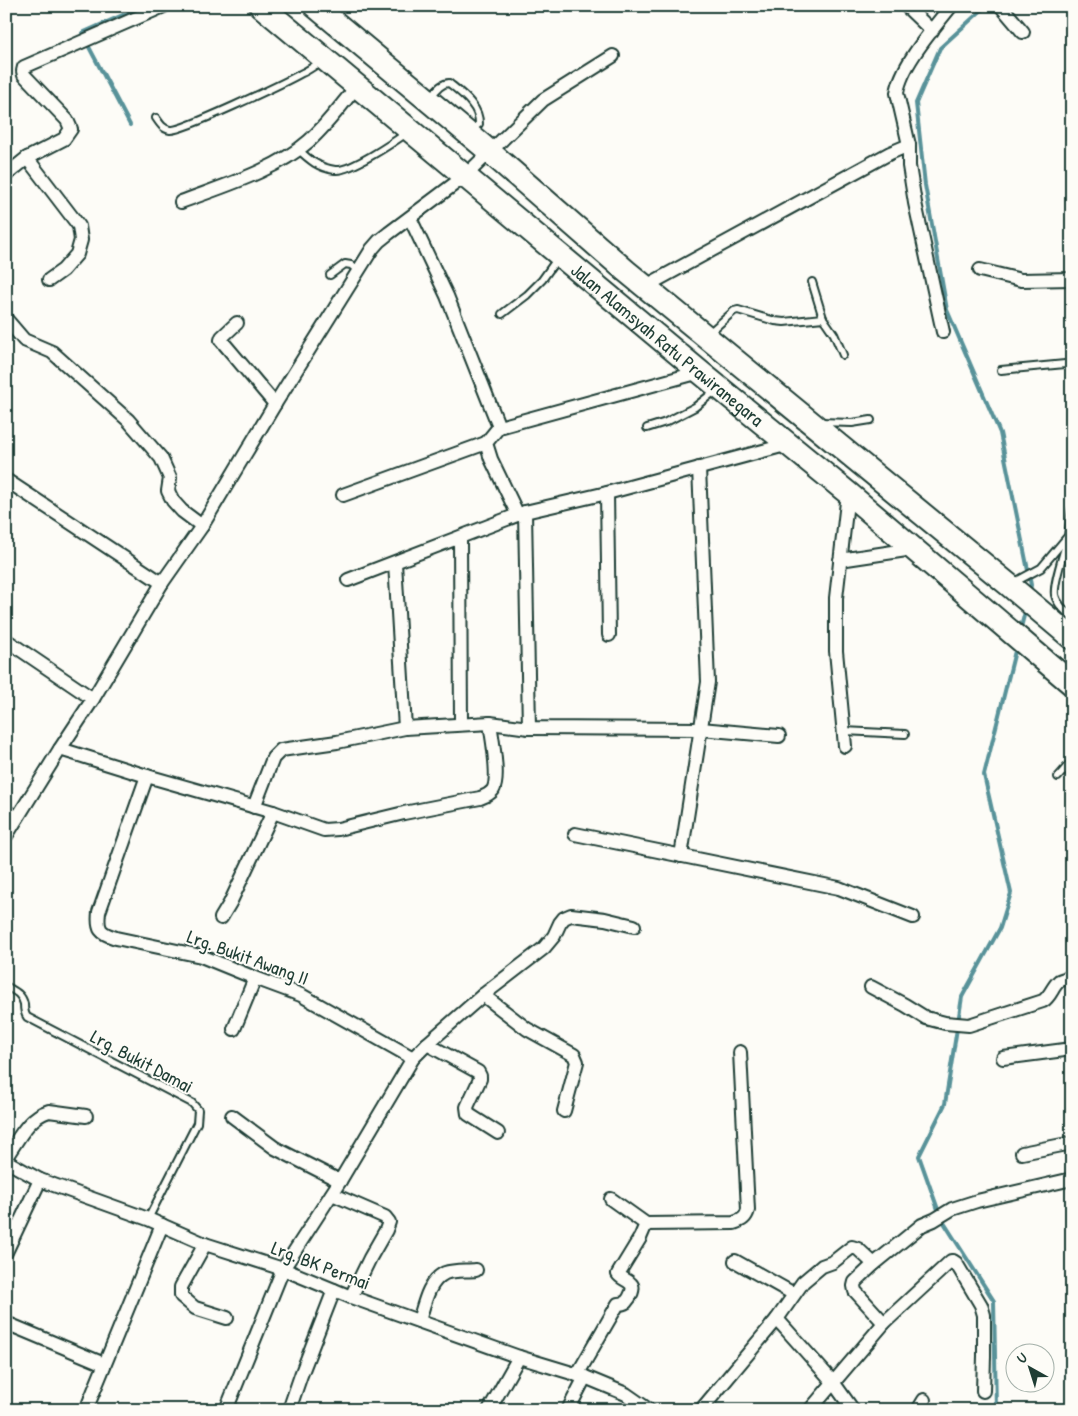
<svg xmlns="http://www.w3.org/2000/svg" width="1078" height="1416" viewBox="0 0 1078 1416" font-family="'Patrick Hand',sans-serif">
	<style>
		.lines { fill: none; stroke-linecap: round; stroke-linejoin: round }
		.stream { stroke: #589299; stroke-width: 4 }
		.lane-casing { stroke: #1f3d34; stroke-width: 10 }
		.street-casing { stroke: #1f3d34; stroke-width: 16 }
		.highway-casing { stroke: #1f3d34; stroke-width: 26 }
		.lane { stroke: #fdfcf7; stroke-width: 6 }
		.street { stroke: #fdfcf7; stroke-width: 12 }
		.highway { stroke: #fdfcf7; stroke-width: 22 }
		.labels { text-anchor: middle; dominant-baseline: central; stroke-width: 4; stroke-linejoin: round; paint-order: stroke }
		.street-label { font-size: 19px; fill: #1f3d34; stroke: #fdfcf7 }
	</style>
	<rect width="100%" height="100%" fill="#fdfcf7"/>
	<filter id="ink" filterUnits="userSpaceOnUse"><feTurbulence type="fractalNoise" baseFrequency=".02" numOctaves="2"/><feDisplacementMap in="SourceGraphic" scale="10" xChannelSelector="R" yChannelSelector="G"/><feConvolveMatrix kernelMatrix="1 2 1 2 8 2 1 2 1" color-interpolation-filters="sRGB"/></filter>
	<g filter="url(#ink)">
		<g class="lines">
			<g class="stream">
				<path d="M986 6 940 48 916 103 925 185 947 310 1000 433 1031 585 1030 592"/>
				<path d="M82 33 143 6"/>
				<path d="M89 47 130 125"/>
				<path d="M1020 631 1026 608"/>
				<path d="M996 1410 994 1301 941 1218 919 1156 945 1104 962 997 1000 928 1011 893 984 775 1016 647"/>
			</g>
			<defs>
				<g id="lane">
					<path d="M431 97C435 91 441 83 449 83 461 93 480 106 479 124L470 131"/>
					<path d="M156 118C160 124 163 129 170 130 181 132 286 82 302 73 309 70 315 65 322 61"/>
					<path d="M298 149C309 160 319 168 335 170 350 172 394 142 408 132"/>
					<path d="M330 275 345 264 351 265 358 271"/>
					<path d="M812 282 823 318"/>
					<path d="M502 314 527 295 542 280 557 259"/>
					<path d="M709 333 734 311 738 310 775 321 784 322 823 318 834 334 843 355"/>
					<path d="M1001 370 1065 364 1070 365 1072 368"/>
					<path d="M820 422 852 423 871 420"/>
					<path d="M647 428 666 422 695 407 715 391"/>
					<path d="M1067 540C1064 553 1053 583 1055 595 1057 604 1065 611 1072 617"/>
					<path d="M1013 583 1041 568 1068 536 1072 509"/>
					<path d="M844 731 905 734"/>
					<path d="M1058 777 1072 761"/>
					<path d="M6 986C14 991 22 994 24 1004 24 1009 24 1013 27 1017L192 1103 198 1110 197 1123 148 1219"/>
				</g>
				<g id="street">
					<path d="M906 6 932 31"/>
					<path d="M1001 6 1023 32"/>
					<path d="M909 145V166L915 203 943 332"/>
					<path d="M27 158 79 226 81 240 77 254 63 270 49 280"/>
					<path d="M6 175 27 158 64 139 71 129 67 120 24 75 23 71 24 67 164 6"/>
					<path d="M181 202C223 186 275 171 309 141 327 125 342 104 357 86"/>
					<path d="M410 218 447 296 499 427 486 443 491 459 518 515"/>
					<path d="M980 270 1021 280 1072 279"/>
					<path d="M646 286 890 153 909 145 897 93C901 65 933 29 951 6"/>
					<path d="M6 319 24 340 52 352 128 420 161 458 170 478 168 491 173 501 182 511 202 526"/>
					<path d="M237 323 222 337 221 340 275 404"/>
					<path d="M499 427 700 372"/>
					<path d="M6 480 162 583"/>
					<path d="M607 493 609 635"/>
					<path d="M343 495 486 443"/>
					<path d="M525 512 529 728 701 729 779 736"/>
					<path d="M460 538 461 724"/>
					<path d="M840 560 913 549"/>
					<path d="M395 563 405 728"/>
					<path d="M348 580 525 512 607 493 789 444"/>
					<path d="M6 640 93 699"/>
					<path d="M845 746 836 651V598L848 493"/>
					<path d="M60 749 147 776 273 812 324 830 338 829 404 813 480 798C485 796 489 795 493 790 500 778 492 738 490 723"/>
					<path d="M147 776 99 912C97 930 100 933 116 938L201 956 255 978 301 995 413 1058"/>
					<path d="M254 807 273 758 281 750 337 742 405 728 490 723 529 728"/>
					<path d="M6 811 17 818"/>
					<path d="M575 834 839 888 913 917"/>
					<path d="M6 836 60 749 93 699 162 583 202 526 275 404 372 249 379 241 389 233 465 176 543 100 613 56"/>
					<path d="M681 856 708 682 699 468"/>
					<path d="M221 918 230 903 273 812"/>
					<path d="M871 987 905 1005 926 1018 945 1023 969 1025 1043 1001C1051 996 1052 987 1059 981 1063 979 1068 978 1072 977"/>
					<path d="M483 995 527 1029 574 1055 577 1062 564 1111"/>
					<path d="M234 1029 255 978"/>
					<path d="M427 1044 478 1072 480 1076V1079L467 1107 468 1114 498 1133"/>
					<path d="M1003 1058 1072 1049"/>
					<path d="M232 1116 275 1148 340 1181"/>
					<path d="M1022 1153 1072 1143"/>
					<path d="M6 1157C18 1140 28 1117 49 1111L86 1116"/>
					<path d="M6 1161 40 1180 148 1219 205 1244 283 1269 351 1297 519 1357 585 1377 626 1394 649 1410"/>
					<path d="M332 1194 385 1217 389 1222 386 1230 370 1258 351 1297"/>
					<path d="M646 1224 734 1223C742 1220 746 1218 748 1210L740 1052"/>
					<path d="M205 1244 181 1287V1296L195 1308 227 1318"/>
					<path d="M6 1252 40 1180"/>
					<path d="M735 1261 794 1294"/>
					<path d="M777 1319 833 1382 853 1410"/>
					<path d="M419 1321C424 1305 428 1281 445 1273 454 1270 466 1271 476 1270"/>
					<path d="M6 1323 104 1364"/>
					<path d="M884 1323 855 1291 854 1286 855 1282 874 1264 922 1225 934 1220 952 1209 977 1201 1072 1179"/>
					<path d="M577 1375 618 1304C621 1304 623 1304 626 1302 630 1298 635 1288 631 1284 627 1279 621 1279 618 1274L640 1238 646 1224 611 1199"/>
					<path d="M86 1410 162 1225"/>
					<path d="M226 1410 283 1269 340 1181 413 1058 427 1044 483 995 544 948 554 936 560 923 564 918 571 915 605 919 634 926"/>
					<path d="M289 1410 301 1375 334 1290"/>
					<path d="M489 1410 519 1357"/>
					<path d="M568 1410 585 1377"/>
					<path d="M701 1410 777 1319 803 1282 822 1266 833 1262 852 1247 858 1249 874 1264"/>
					<path d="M810 1410 884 1323 951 1261H953L956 1263 981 1305 984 1315V1356L983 1391"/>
					<path d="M918 1410 924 1400"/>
				</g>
				<g id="highway">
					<path id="s1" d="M261 6 700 372 848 493 1072 684"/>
					<path d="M315 6 483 146 626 271 1009 585 1072 638"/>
				</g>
			</defs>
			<use href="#lane" class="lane-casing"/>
			<use href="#street" class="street-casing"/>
			<use href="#highway" class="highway-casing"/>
			<use href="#lane" class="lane"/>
			<use href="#street" class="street"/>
			<use href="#highway" class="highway"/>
		</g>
	</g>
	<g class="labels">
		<g class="street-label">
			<text stroke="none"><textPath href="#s1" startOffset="529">Jalan Alamsyah Ratu Prawiranegara</textPath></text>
			<text transform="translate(248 957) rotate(20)">Lrg. Bukit Awang II</text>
			<text transform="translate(142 1061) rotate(28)">Lrg. Bukit Damai</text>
			<text transform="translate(321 1265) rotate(21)">Lrg. BK Permai</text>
		</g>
	</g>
	<rect width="1078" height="1416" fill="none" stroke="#fdfcf7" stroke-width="25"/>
	<rect x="12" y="12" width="1053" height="1391" fill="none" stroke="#1f3d34" stroke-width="2" filter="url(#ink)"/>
	<g transform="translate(1030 1368) rotate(321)"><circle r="24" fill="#fdfcf7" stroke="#a4b0a9"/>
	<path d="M0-4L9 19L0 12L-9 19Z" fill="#1f3d34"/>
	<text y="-8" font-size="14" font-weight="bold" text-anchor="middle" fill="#1f3d34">U</text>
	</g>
</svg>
